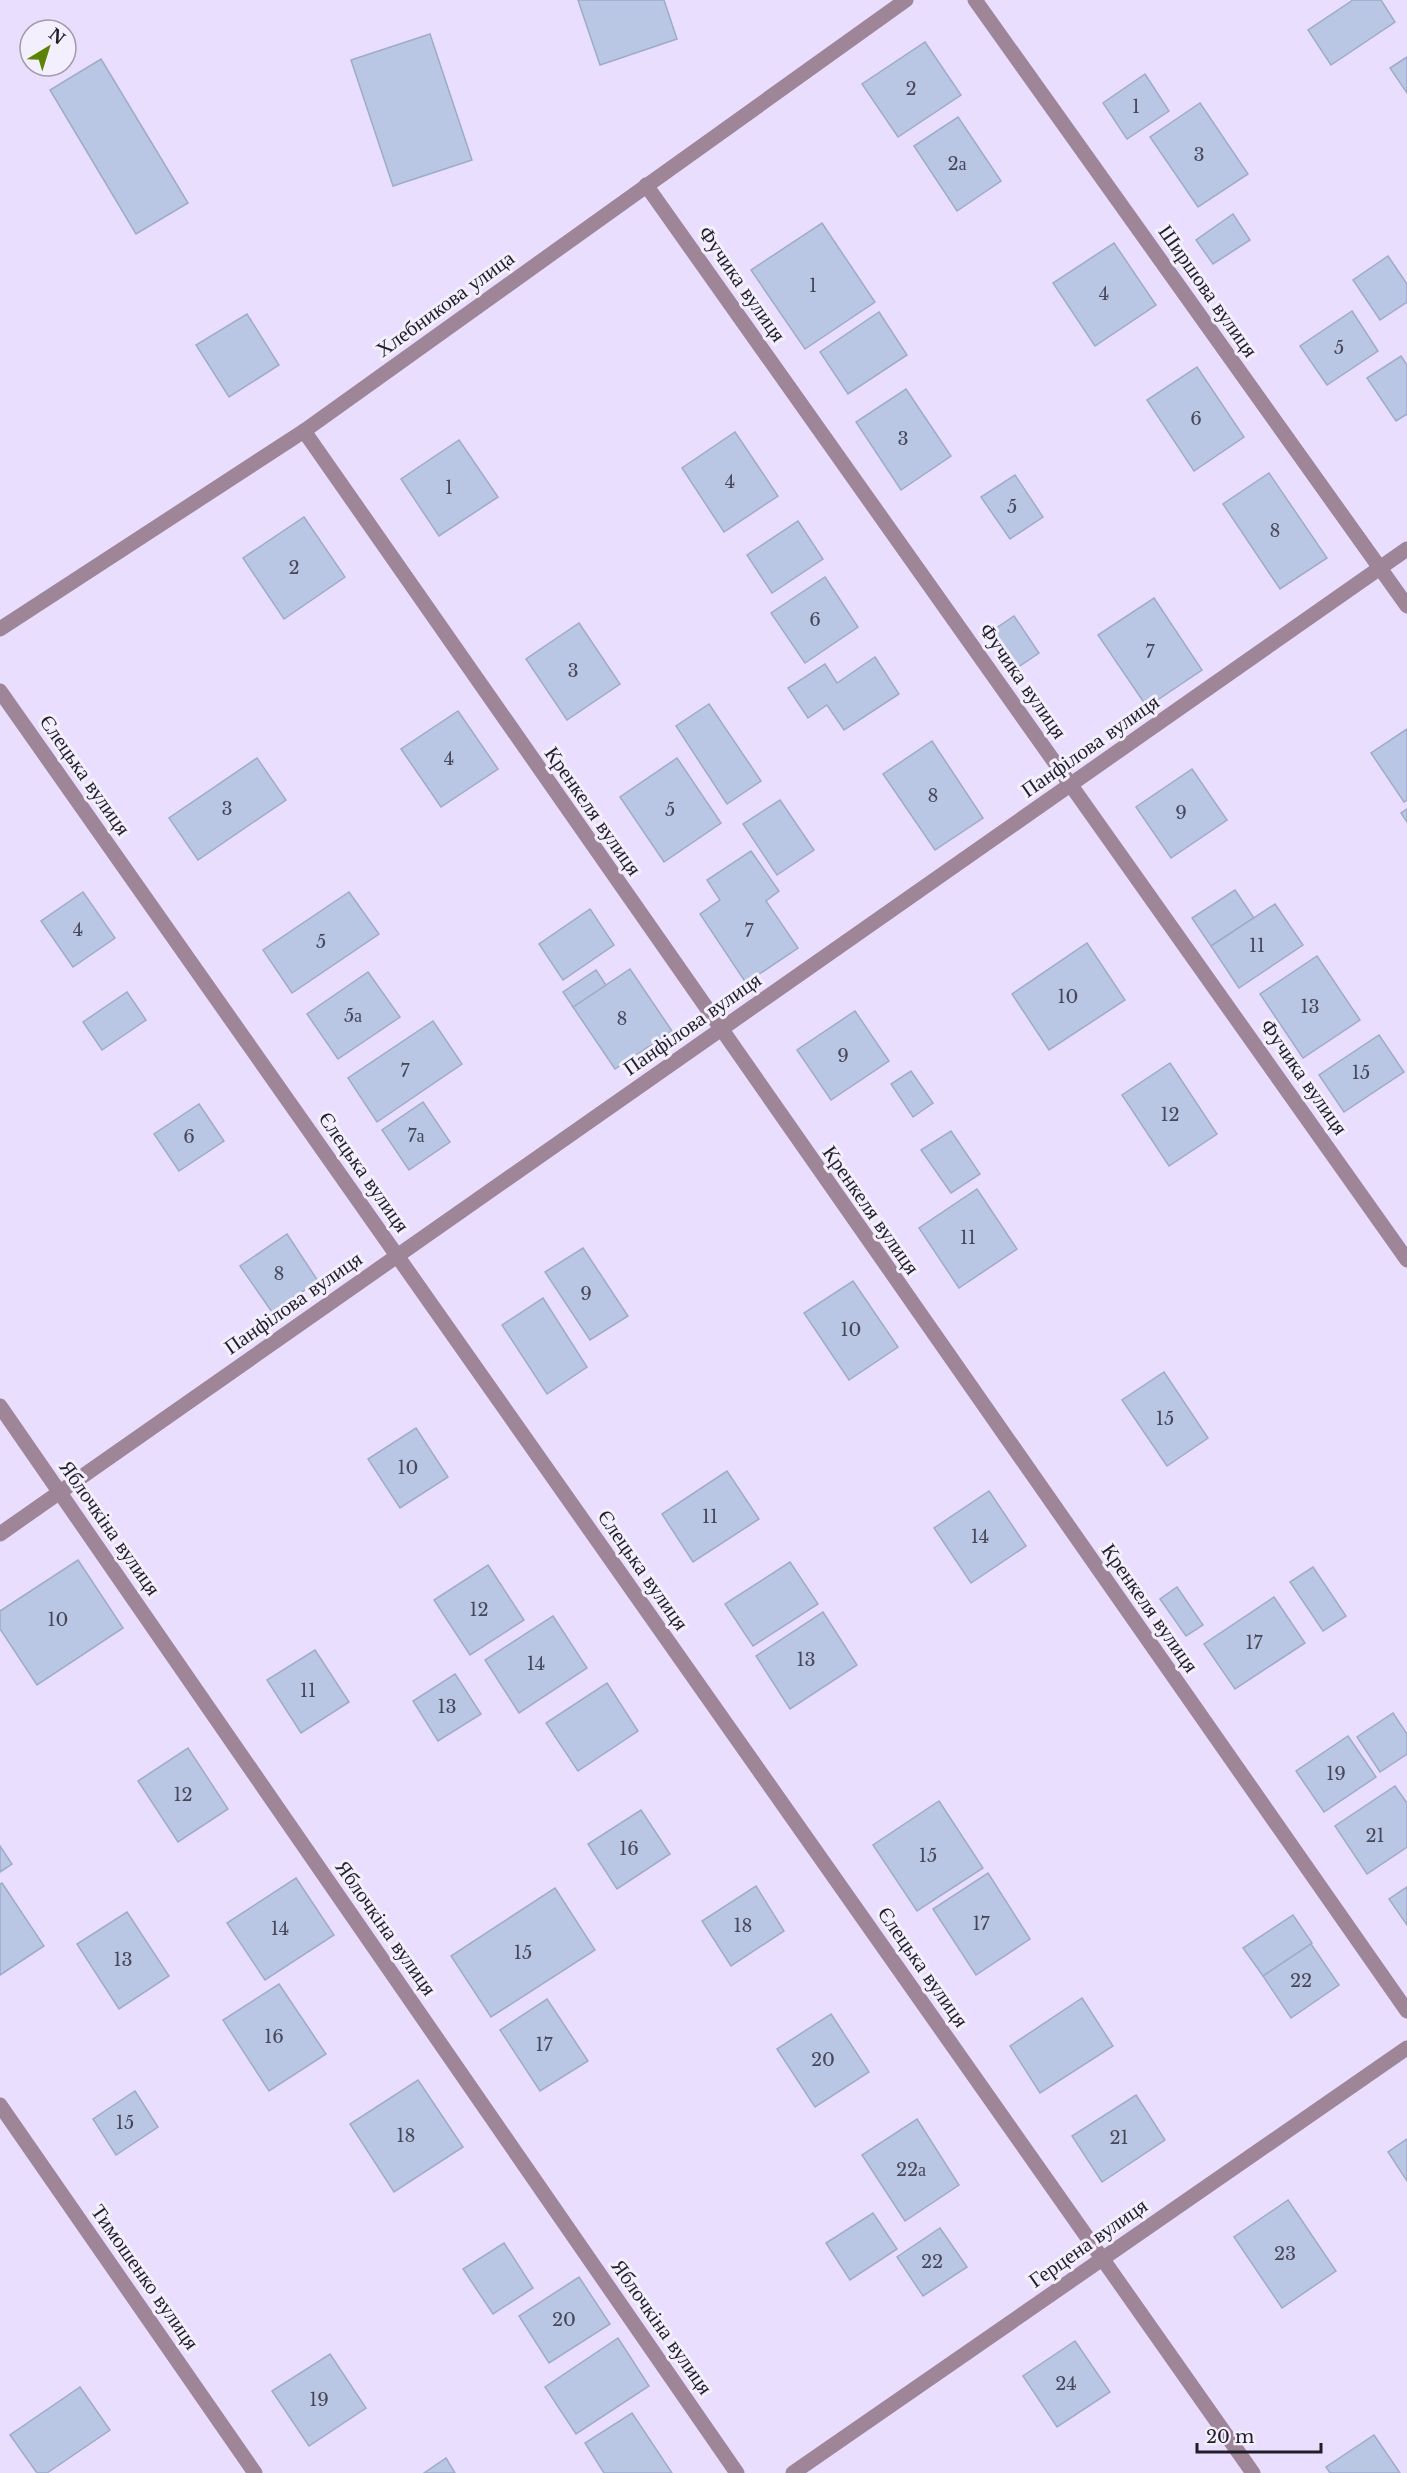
<svg xmlns="http://www.w3.org/2000/svg" width="1407" height="2473" viewBox="0 0 1407 2473" font-family="'Libre Baskerville',serif">
	<style>
		.building { fill: #b9c6e4; stroke: #9eabc9; stroke-width: 1.5 }
		.lines { fill: none; stroke-linecap: round; stroke-linejoin: round }
		.street { stroke: #9e8597; stroke-width: 15 }
		.labels { text-anchor: middle; dominant-baseline: central; stroke-width: 6; stroke-linejoin: round; paint-order: stroke }
		.number-label { font-size: 18px; fill: #474758 }
		.street-label { font-size: 21px; fill: #211d29; stroke: #f4effd }
	</style>
	<rect width="100%" height="100%" fill="#eadeff"/>
	<g class="building">
		<path d="M578 0H664L677 39 600 65Z"/>
		<path d="M1353 0H1381L1395 22 1331 65 1308 30Z"/>
		<path d="M430 34 472 160 393 186 351 60Z"/>
		<path d="M925 42 961 95 898 137 862 84Z"/>
		<path d="M1407 57V93L1390 68Z"/>
		<path d="M101 59 188 203 136 234 50 90Z"/>
		<path d="M1145 74 1169 111 1127 139 1103 103Z"/>
		<path d="M1200 103 1248 174 1198 207 1150 137Z"/>
		<path d="M958 117 1001 181 957 211 914 146Z"/>
		<path d="M1233 214 1250 240 1213 264 1196 240Z"/>
		<path d="M822 223 875 302 805 349 751 270Z"/>
		<path d="M1114 243 1156 305 1095 346 1053 283Z"/>
		<path d="M1388 256 1407 284V302L1380 320 1353 280Z"/>
		<path d="M1352 311 1378 351 1327 385 1300 346Z"/>
		<path d="M879 312 907 355 848 394 820 352Z"/>
		<path d="M247 314 279 365 229 397 196 345Z"/>
		<path d="M1401 356 1407 365V414L1396 421 1367 378Z"/>
		<path d="M1197 367 1244 437 1194 471 1147 400Z"/>
		<path d="M906 389 951 456 901 490 856 422Z"/>
		<path d="M735 432 778 496 724 532 682 468Z"/>
		<path d="M459 440 498 497 439 536 401 479Z"/>
		<path d="M1269 473 1327 558 1280 589 1223 504Z"/>
		<path d="M1015 475 1043 517 1010 539 981 497Z"/>
		<path d="M304 517 345 577 284 619 243 558Z"/>
		<path d="M798 521 823 559 772 593 747 555Z"/>
		<path d="M825 577 858 627 805 663 771 613Z"/>
		<path d="M1154 598 1202 670 1147 707 1098 635Z"/>
		<path d="M1014 616 1039 653 1014 670 989 633Z"/>
		<path d="M579 623 620 684 567 720 526 659Z"/>
		<path d="M875 657 899 694 844 730 827 705 808 718 788 688 825 664 837 683Z"/>
		<path d="M709 704 761 781 727 804 676 726Z"/>
		<path d="M458 711 498 769 441 807 401 749Z"/>
		<path d="M1407 729V800L1404 802 1371 753Z"/>
		<path d="M932 741 983 818 935 850 883 774Z"/>
		<path d="M257 758 286 800 198 860 169 818Z"/>
		<path d="M677 758 721 823 664 862 620 797Z"/>
		<path d="M1192 769 1227 820 1171 858 1136 807Z"/>
		<path d="M780 800 814 850 777 875 743 824Z"/>
		<path d="M1407 809V822L1401 813Z"/>
		<path d="M751 851 779 891 766 901 798 948 746 983 700 914 720 900 707 880Z"/>
		<path d="M1235 890 1254 918 1211 946 1192 918Z"/>
		<path d="M83 892 115 938 73 967 41 921Z"/>
		<path d="M349 892 379 934 292 993 263 950Z"/>
		<path d="M1275 904 1303 945 1239 988 1211 946Z"/>
		<path d="M590 909 614 945 563 980 539 944Z"/>
		<path d="M1087 943 1125 1000 1049 1050 1012 994Z"/>
		<path d="M1317 956 1360 1020 1303 1058 1260 994Z"/>
		<path d="M630 969 672 1031 615 1069 573 1007Z"/>
		<path d="M596 970 606 985 573 1007 563 992Z"/>
		<path d="M368 972 400 1017 338 1059 307 1014Z"/>
		<path d="M127 992 146 1020 102 1050 83 1022Z"/>
		<path d="M855 1011 889 1061 831 1100 797 1050Z"/>
		<path d="M433 1021 462 1064 377 1122 348 1078Z"/>
		<path d="M1379 1035 1404 1072 1344 1112 1319 1075Z"/>
		<path d="M1170 1063 1217 1134 1169 1166 1122 1095Z"/>
		<path d="M911 1071 933 1103 913 1117 891 1084Z"/>
		<path d="M423 1102 450 1142 409 1170 382 1130Z"/>
		<path d="M199 1104 224 1141 179 1171 154 1134Z"/>
		<path d="M951 1131 980 1174 951 1193 921 1150Z"/>
		<path d="M977 1189 1017 1249 959 1288 919 1228Z"/>
		<path d="M287 1234 318 1281 272 1312 240 1266Z"/>
		<path d="M583 1248 628 1316 590 1340 545 1272Z"/>
		<path d="M853 1281 898 1347 849 1380 804 1313Z"/>
		<path d="M543 1298 587 1367 547 1394 502 1325Z"/>
		<path d="M1164 1372 1208 1438 1167 1466 1122 1400Z"/>
		<path d="M416 1428 448 1477 400 1508 368 1459Z"/>
		<path d="M727 1471 759 1519 693 1562 662 1514Z"/>
		<path d="M989 1491 1026 1546 971 1583 934 1528Z"/>
		<path d="M78 1560 123 1628 37 1685 0 1629V1611Z"/>
		<path d="M790 1562 818 1604 753 1646 725 1604Z"/>
		<path d="M488 1565 524 1620 470 1655 434 1600Z"/>
		<path d="M1313 1567 1346 1616 1323 1631 1290 1582Z"/>
		<path d="M1177 1587 1203 1625 1186 1636 1160 1599Z"/>
		<path d="M1274 1597 1305 1643 1235 1689 1204 1644Z"/>
		<path d="M823 1612 857 1665 790 1709 756 1656Z"/>
		<path d="M553 1616 587 1668 519 1713 485 1660Z"/>
		<path d="M315 1650 349 1702 301 1733 267 1680Z"/>
		<path d="M455 1674 481 1714 438 1741 413 1701Z"/>
		<path d="M607 1683 638 1731 578 1771 546 1723Z"/>
		<path d="M1393 1713 1407 1734V1754L1380 1772 1357 1737Z"/>
		<path d="M1348 1736 1376 1777 1324 1812 1296 1771Z"/>
		<path d="M188 1748 228 1809 178 1842 138 1781Z"/>
		<path d="M1395 1786 1407 1803V1847L1367 1874 1335 1826Z"/>
		<path d="M939 1801 983 1868 917 1911 873 1845Z"/>
		<path d="M641 1810 670 1854 617 1889 588 1844Z"/>
		<path d="M0 1846 12 1864 0 1872Z"/>
		<path d="M988 1873 1030 1939 976 1975 933 1909Z"/>
		<path d="M296 1878 334 1935 265 1980 227 1923Z"/>
		<path d="M2 1883 44 1946 0 1975V1884Z"/>
		<path d="M756 1886 784 1931 731 1966 702 1921Z"/>
		<path d="M1407 1887V1925L1389 1899Z"/>
		<path d="M555 1888 595 1950 491 2017 451 1956Z"/>
		<path d="M127 1912 169 1976 119 2009 77 1944Z"/>
		<path d="M1293 1915 1312 1943 1263 1976 1243 1948Z"/>
		<path d="M1311 1944 1339 1985 1291 2018 1263 1976Z"/>
		<path d="M279 1984 326 2054 269 2091 223 2020Z"/>
		<path d="M1082 1998 1113 2046 1040 2093 1010 2046Z"/>
		<path d="M547 1999 588 2061 540 2091 500 2030Z"/>
		<path d="M831 2014 869 2072 815 2107 777 2049Z"/>
		<path d="M418 2080 463 2147 394 2192 350 2124Z"/>
		<path d="M135 2091 158 2127 116 2155 93 2119Z"/>
		<path d="M1136 2095 1165 2140 1102 2182 1072 2136Z"/>
		<path d="M917 2119 959 2185 905 2221 862 2155Z"/>
		<path d="M1407 2139V2181L1388 2152Z"/>
		<path d="M1288 2200 1336 2271 1282 2308 1234 2237Z"/>
		<path d="M873 2213 897 2249 850 2280 826 2243Z"/>
		<path d="M940 2228 967 2267 923 2296 897 2257Z"/>
		<path d="M504 2243 533 2288 493 2314 463 2269Z"/>
		<path d="M579 2277 610 2324 549 2363 519 2316Z"/>
		<path d="M618 2338 649 2386 576 2434 545 2387Z"/>
		<path d="M1075 2341 1110 2392 1057 2427 1023 2376Z"/>
		<path d="M330 2354 366 2408 309 2446 272 2391Z"/>
		<path d="M80 2387 110 2430 47 2473H37L10 2435Z"/>
		<path d="M632 2413 672 2473H604L585 2443Z"/>
		<path d="M1374 2435 1400 2473H1330L1326 2467Z"/>
		<path d="M446 2458 455 2473H424Z"/>
	</g>
	<g class="lines">
		<g class="street">
			<path d="M975 0 1407 606"/>
			<path d="M646 185 1407 1260"/>
			<path d="M304 431 1407 2011"/>
			<path d="M0 629 304 431 906 0"/>
			<path d="M0 691 1253 2473"/>
			<path d="M0 1406 737 2473"/>
			<path d="M0 1534 1407 549"/>
			<path d="M0 2105 255 2473"/>
			<path d="M793 2473 1407 2048"/>
		</g>
	</g>
	<g class="labels">
		<g class="number-label">
			<text x="911" y="89">2</text>
			<text x="1136" y="107">1</text>
			<text x="1199" y="155">3</text>
			<text x="957" y="164">2а</text>
			<text x="813" y="286">1</text>
			<text x="1104" y="294">4</text>
			<text x="1339" y="348">5</text>
			<text x="1196" y="419">6</text>
			<text x="903" y="439">3</text>
			<text x="730" y="482">4</text>
			<text x="449" y="488">1</text>
			<text x="1012" y="507">5</text>
			<text x="1275" y="531">8</text>
			<text x="294" y="568">2</text>
			<text x="815" y="620">6</text>
			<text x="1150" y="652">7</text>
			<text x="573" y="671">3</text>
			<text x="449" y="759">4</text>
			<text x="933" y="796">8</text>
			<text x="227" y="809">3</text>
			<text x="670" y="810">5</text>
			<text x="1181" y="813">9</text>
			<text x="78" y="930">4</text>
			<text x="749" y="931">7</text>
			<text x="321" y="942">5</text>
			<text x="1257" y="946">11</text>
			<text x="1068" y="997">10</text>
			<text x="1310" y="1007">13</text>
			<text x="353" y="1016">5а</text>
			<text x="622" y="1019">8</text>
			<text x="843" y="1056">9</text>
			<text x="405" y="1071">7</text>
			<text x="1361" y="1073">15</text>
			<text x="1170" y="1115">12</text>
			<text x="416" y="1136">7а</text>
			<text x="189" y="1137">6</text>
			<text x="968" y="1238">11</text>
			<text x="279" y="1274">8</text>
			<text x="586" y="1294">9</text>
			<text x="851" y="1330">10</text>
			<text x="1165" y="1419">15</text>
			<text x="408" y="1468">10</text>
			<text x="710" y="1517">11</text>
			<text x="980" y="1537">14</text>
			<text x="479" y="1610">12</text>
			<text x="58" y="1620">10</text>
			<text x="1254" y="1643">17</text>
			<text x="806" y="1660">13</text>
			<text x="536" y="1664">14</text>
			<text x="308" y="1691">11</text>
			<text x="447" y="1707">13</text>
			<text x="1336" y="1774">19</text>
			<text x="183" y="1795">12</text>
			<text x="1375" y="1836">21</text>
			<text x="629" y="1849">16</text>
			<text x="928" y="1856">15</text>
			<text x="981" y="1924">17</text>
			<text x="743" y="1926">18</text>
			<text x="280" y="1929">14</text>
			<text x="523" y="1953">15</text>
			<text x="123" y="1960">13</text>
			<text x="1301" y="1981">22</text>
			<text x="274" y="2037">16</text>
			<text x="544" y="2045">17</text>
			<text x="823" y="2060">20</text>
			<text x="125" y="2123">15</text>
			<text x="406" y="2136">18</text>
			<text x="1119" y="2138">21</text>
			<text x="911" y="2170">22а</text>
			<text x="1285" y="2254">23</text>
			<text x="932" y="2262">22</text>
			<text x="564" y="2320">20</text>
			<text x="1066" y="2384">24</text>
			<text x="319" y="2400">19</text>
		</g>
		<g class="street-label">
			<text transform="translate(742 284) rotate(55)">Фучика вулиця</text>
			<text transform="translate(1208 291) rotate(55)">Ширшова вулиця</text>
			<text transform="translate(445 304) rotate(-36)">Хлебникова улица</text>
			<text transform="translate(1023 681) rotate(55)">Фучика вулиця</text>
			<text transform="translate(1090 746) rotate(-35)">Панфілова вулиця</text>
			<text transform="translate(85 775) rotate(55)">Єлецька вулиця</text>
			<text transform="translate(593 811) rotate(55)">Кренкеля вулиця</text>
			<text transform="translate(692 1024) rotate(-35)">Панфілова вулиця</text>
			<text transform="translate(1304 1077) rotate(55)">Фучика вулиця</text>
			<text transform="translate(364 1172) rotate(55)">Єлецька вулиця</text>
			<text transform="translate(871 1210) rotate(55)">Кренкеля вулиця</text>
			<text transform="translate(293 1303) rotate(-35)">Панфілова вулиця</text>
			<text transform="translate(110 1528) rotate(55)">Яблочкіна вулиця</text>
			<text transform="translate(643 1570) rotate(55)">Єлецька вулиця</text>
			<text transform="translate(1150 1608) rotate(55)">Кренкеля вулиця</text>
			<text transform="translate(386 1928) rotate(55)">Яблочкіна вулиця</text>
			<text transform="translate(923 1967) rotate(55)">Єлецька вулиця</text>
			<text transform="translate(1088 2243) rotate(-35)">Герцена вулиця</text>
			<text transform="translate(145 2277) rotate(55)">Тимошенко вулиця</text>
			<text transform="translate(662 2327) rotate(55)">Яблочкіна вулиця</text>
		</g>
	</g>
	<g transform="translate(48 48) rotate(38)"><circle r="28" fill="#f4effd" stroke="#a09ba8" stroke-width="1.5"/>
	<path d="M0-4.5L10 22L0 15L-10 22Z" fill="#5b8306"/>
	<text y="-9" font-size="16" font-weight="bold" text-anchor="middle" fill="#211d29">N</text>
	</g>
	<path d="M1197 2443v9h124v-9" fill="none" stroke="#211d29" stroke-width="3"/>
	<text x="1206" y="2443" font-size="18" fill="#211d29" stroke="#f4effd" stroke-width="4.5" paint-order="stroke">20 m</text>
</svg>
